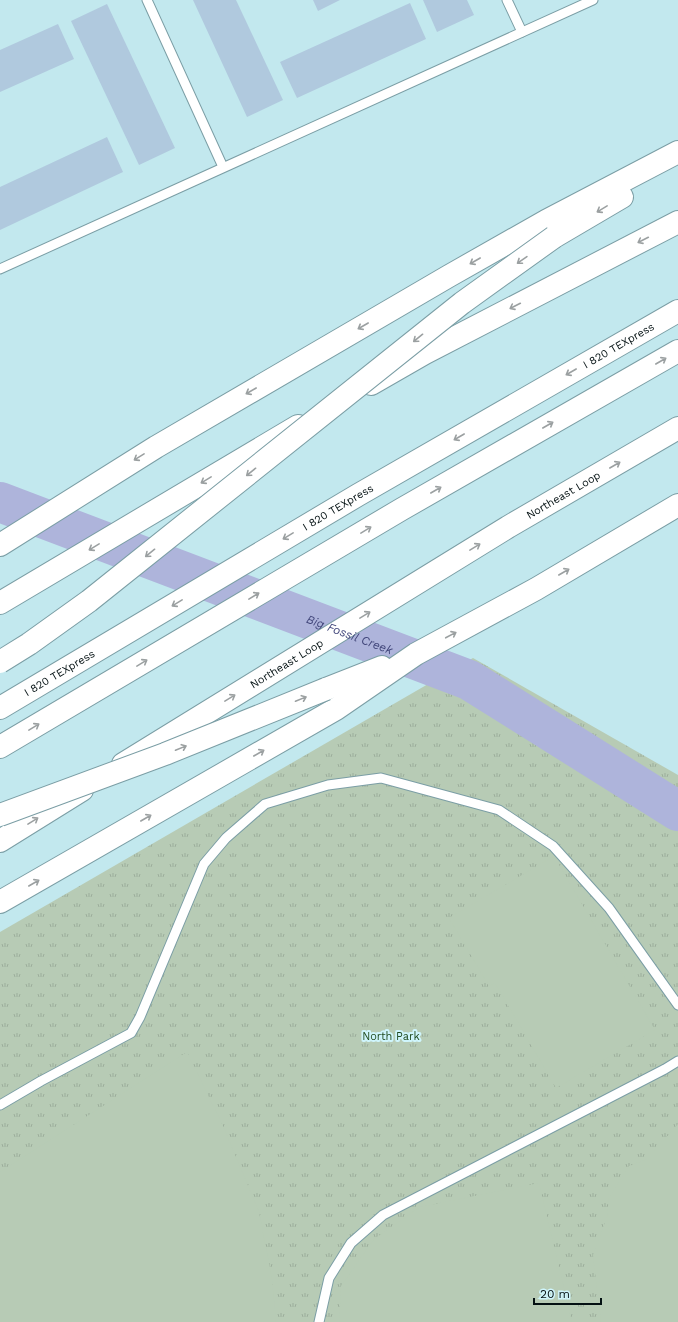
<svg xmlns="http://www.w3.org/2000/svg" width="678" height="1322" viewBox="0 0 678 1322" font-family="'Work Sans',sans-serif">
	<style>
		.grass { fill: url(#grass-tufts) }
		.pitch { fill: #b7cbb5 }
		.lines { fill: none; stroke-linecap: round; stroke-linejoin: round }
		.river { stroke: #aeb4db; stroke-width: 40 }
		.building { fill: #b0c9de }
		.service-casing { stroke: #7b9ea5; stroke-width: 11 }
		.motorway-casing { stroke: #7b9ea5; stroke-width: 24 }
		.service { stroke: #fff; stroke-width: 9 }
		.motorway { stroke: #fff; stroke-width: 22 }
		.motorway-bridge-casing { stroke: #7b9ea5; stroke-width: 24; stroke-linecap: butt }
		.motorway-bridge { stroke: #fff; stroke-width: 22 }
		.oneway { stroke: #9ba0a1 }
		.labels { text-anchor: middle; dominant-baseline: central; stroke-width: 4; stroke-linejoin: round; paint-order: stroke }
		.street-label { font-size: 11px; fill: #041113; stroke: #cff5fc }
		.park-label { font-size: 11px; fill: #214b1f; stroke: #cff5fc }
		.water-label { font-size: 12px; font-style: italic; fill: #42477b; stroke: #cff5fc }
	</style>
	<defs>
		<pattern id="grass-tufts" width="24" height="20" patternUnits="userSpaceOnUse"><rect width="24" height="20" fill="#b7cbb5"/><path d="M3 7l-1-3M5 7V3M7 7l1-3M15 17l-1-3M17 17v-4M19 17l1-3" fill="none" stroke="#9cad9b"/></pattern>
	</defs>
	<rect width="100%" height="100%" fill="#c2e8ee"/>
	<path class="grass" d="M473 658 678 775V1322H0V932Z"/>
	<g class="pitch">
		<path d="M554 856 655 1030 556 1088 495 983 489 986 449 918Z"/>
		<path d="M187 1052 223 1126 259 1212 272 1279 276 1322H0V1172Z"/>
		<path d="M678 1124V1322H601L593 1255 607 1217 609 1198 629 1166 647 1159Z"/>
		<path d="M539 1183 572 1322H339L341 1286 374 1239 420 1207Z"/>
	</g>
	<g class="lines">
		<path class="river" id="s1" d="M0 502 469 680 678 811"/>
	</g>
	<g class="building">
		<path d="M193 0H236L283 100 247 117Z"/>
		<path d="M313 0H340L318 11Z"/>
		<path d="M423 0H467L474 15 437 32Z"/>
		<path d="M410 3 426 39 297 98 280 62Z"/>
		<path d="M107 4 175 148 139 165 71 21Z"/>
		<path d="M58 24 74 59 0 92V50Z"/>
		<path d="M107 137 123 172 0 230V187Z"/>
	</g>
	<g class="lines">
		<defs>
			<g id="service">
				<path d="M147 0 223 167"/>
				<path d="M507 0 522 32"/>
				<path d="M0 269 593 0"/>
				<path d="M0 1105 41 1081 131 1033 140 1017 204 864 226 838 265 804 328 785 381 778 499 810 553 846 609 908 678 1005"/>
				<path d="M319 1322 329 1278 351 1243 383 1215 665 1069 678 1061"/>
			</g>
			<g id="motorway">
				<path d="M554 237 622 197"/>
				<path d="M371 384 425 353 678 222"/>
				<path d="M0 545 156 447 449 276 546 221 678 152"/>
				<path d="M0 603 298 426"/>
				<path d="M326 689 382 667"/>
				<path id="s2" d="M0 708 358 495 678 311"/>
				<path d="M0 747 402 509 678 351"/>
				<path id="s3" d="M123 764 508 527 678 428"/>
				<path d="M0 841 82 790"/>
				<path d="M0 902 336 709 416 654 536 589 678 505"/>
			</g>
		</defs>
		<use href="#service" class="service-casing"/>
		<use href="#motorway" class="motorway-casing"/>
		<use href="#service" class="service"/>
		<use href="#motorway" class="motorway"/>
		<defs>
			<g id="motorway-bridge">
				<path d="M0 662 29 644 89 601 462 303 554 237"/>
				<path d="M0 815 165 754 326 689"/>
			</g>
		</defs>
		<use href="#motorway-bridge" class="motorway-bridge-casing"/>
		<use href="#motorway-bridge" class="motorway-bridge"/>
	</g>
	<defs><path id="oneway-shaft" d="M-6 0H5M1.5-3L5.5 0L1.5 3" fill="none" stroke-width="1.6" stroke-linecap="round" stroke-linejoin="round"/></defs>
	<g class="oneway">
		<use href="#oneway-shaft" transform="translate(602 209) rotate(149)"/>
		<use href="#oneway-shaft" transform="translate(643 240) rotate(153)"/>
		<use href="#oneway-shaft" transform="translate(522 260) rotate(145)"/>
		<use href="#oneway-shaft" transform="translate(475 261) rotate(150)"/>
		<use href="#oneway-shaft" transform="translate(515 306) rotate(153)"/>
		<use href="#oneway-shaft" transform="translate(363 326) rotate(150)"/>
		<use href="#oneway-shaft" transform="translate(418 338) rotate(141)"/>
		<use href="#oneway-shaft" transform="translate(661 361) rotate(-30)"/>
		<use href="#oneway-shaft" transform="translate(571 372) rotate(150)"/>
		<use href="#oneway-shaft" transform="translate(251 391) rotate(150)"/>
		<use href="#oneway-shaft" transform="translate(548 425) rotate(-30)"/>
		<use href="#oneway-shaft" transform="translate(459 437) rotate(150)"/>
		<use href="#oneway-shaft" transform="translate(139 457) rotate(148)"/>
		<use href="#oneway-shaft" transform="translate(615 465) rotate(-30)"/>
		<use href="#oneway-shaft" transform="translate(251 472) rotate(141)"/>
		<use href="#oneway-shaft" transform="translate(206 480) rotate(149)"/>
		<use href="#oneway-shaft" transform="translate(436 490) rotate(-30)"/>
		<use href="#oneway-shaft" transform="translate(366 530) rotate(-31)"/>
		<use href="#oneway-shaft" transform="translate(288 536) rotate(149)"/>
		<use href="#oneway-shaft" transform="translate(94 547) rotate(149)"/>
		<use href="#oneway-shaft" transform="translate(475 547) rotate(-31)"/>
		<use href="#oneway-shaft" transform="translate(150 553) rotate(141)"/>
		<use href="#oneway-shaft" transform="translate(564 572) rotate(-30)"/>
		<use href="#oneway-shaft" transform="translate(254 596) rotate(-31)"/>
		<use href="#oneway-shaft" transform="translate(177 603) rotate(149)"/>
		<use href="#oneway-shaft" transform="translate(365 615) rotate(-31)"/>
		<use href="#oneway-shaft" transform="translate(451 635) rotate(-28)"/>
		<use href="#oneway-shaft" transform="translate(142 663) rotate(-31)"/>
		<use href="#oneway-shaft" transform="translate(230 698) rotate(-31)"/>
		<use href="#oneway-shaft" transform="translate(301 699) rotate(-22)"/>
		<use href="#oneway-shaft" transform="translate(34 727) rotate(-31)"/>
		<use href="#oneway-shaft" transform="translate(181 748) rotate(-22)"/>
		<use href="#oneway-shaft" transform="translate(259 753) rotate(-30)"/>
		<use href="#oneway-shaft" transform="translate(146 818) rotate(-30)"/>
		<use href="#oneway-shaft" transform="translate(33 821) rotate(-32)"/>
		<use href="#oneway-shaft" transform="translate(34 883) rotate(-30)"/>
	</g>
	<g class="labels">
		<g class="street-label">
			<text stroke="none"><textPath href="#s2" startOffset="717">I 820 TEXpress</textPath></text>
			<text stroke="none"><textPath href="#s3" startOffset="516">Northeast Loop</textPath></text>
			<text stroke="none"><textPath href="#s2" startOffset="393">I 820 TEXpress</textPath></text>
			<text stroke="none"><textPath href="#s3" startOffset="192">Northeast Loop</textPath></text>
			<text stroke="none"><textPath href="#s2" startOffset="69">I 820 TEXpress</textPath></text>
		</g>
		<g class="park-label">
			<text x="391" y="1036">North Park</text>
		</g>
		<g class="water-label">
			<text stroke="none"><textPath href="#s1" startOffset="374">Big Fossil Creek</textPath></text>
		</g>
	</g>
	<path d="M534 1298v6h67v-6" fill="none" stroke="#041113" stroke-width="2"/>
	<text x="540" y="1298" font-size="12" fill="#041113" stroke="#cff5fc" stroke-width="3" paint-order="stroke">20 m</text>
</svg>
